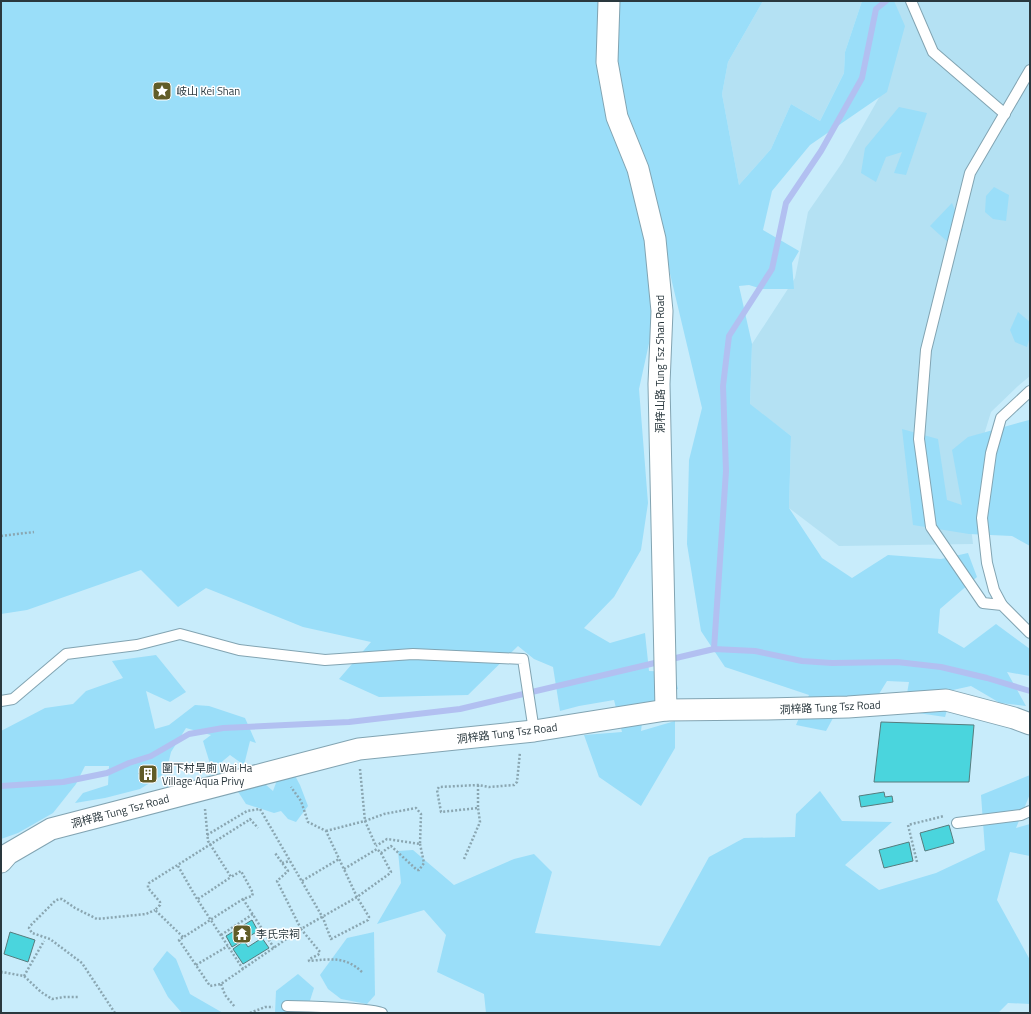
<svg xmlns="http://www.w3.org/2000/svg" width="1031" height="1014" viewBox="0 0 1031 1014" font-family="'Titillium Web','Noto Sans TC',sans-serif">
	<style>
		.built { fill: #b4e1f3 }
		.green { fill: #9adef9 }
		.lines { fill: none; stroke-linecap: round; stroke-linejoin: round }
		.stream { stroke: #b2c0f1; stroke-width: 6 }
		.building { fill: #4ad5dd; stroke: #567c7e }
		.service-casing { stroke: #82a4b2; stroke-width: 12 }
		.minor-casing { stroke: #82a4b2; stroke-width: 23 }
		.path { stroke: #8aa6b1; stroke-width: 2.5; stroke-dasharray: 2 2; stroke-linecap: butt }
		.service { stroke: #fff; stroke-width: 10 }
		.minor { stroke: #fff; stroke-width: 21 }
		.labels { text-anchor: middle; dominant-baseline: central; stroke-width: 3; stroke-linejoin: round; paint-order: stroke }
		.poi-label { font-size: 11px; fill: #2a383e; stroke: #fff; text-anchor: start }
		.street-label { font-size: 11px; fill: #2a383e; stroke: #fff }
	</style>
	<rect width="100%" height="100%" fill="#c8ecfb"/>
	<g class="built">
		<path d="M763 1H862L845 52 844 73 820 121 791 104 771 149 739 185 722 94 728 62Z"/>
		<path d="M894 1H1030V376L1018 386 991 412 979 451 970 518 973 544 839 546 789 508 791 436 750 405 752 344 795 278 808 212 842 163 885 87Z"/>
	</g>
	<g class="green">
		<path d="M1 1H763L728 62 722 94 739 185 771 149 791 104 820 121 844 73 845 52 862 1H894L905 26 887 92 810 145 772 191 763 230 799 251 792 263 794 289H762L749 285 739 286 752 344 750 404 791 436 789 508 822 558 852 578 888 555 941 559 968 553 977 577 940 609 938 633 964 648 996 624 1030 649V676L1007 672 1026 706 1000 703 971 686 953 690 945 717 904 711 909 682 887 681 866 715 845 696 826 731 796 725 809 695 725 667 701 631 687 544 689 460 702 408 667 261 639 389 648 503 641 550 614 597 584 628 610 643 645 633 649 671 674 672 678 689 644 707 641 731 675 721V748L641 806 599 777 584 735 622 732 614 700 579 706 560 711 553 667 534 659 518 646 468 695 379 697 339 679 371 642 303 627 206 588 178 607 141 570 27 610 1 614Z"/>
		<path d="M899 107 927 113 906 175 894 173 902 152 886 157 876 182 861 173 865 148Z"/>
		<path d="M994 187 1009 195 1006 221 993 219 985 212 986 196Z"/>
		<path d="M952 203 963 230 950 244 930 226Z"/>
		<path d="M1018 312 1030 322V336L1027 347 1015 342 1010 330Z"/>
		<path d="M1029 420 1030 423V546L1012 536 969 534 913 525 902 429 938 439 947 500 962 505 952 450 968 437Z"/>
		<path d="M156 655 186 692 170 702 146 691 155 729 169 725 195 705 209 706 245 718 256 743 250 741 244 765 230 755 212 770 203 741 211 735 186 728 171 752 166 773 140 789 105 798 75 803 83 793 108 785 109 766H85L76 784 53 813 18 833 1 839V731L45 708 73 704 86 691 123 678 112 661Z"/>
		<path d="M280 772H293L300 785 308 806 296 822 288 819 281 811 274 813 246 804 235 787 258 778 273 791Z"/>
		<path d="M1030 775V794L1016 828 1030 824V856L1010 852 997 900 1030 960V1004L1008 1003 998 1013H486L484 994 437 972 446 935 424 910 377 924 401 883 398 851 413 850 454 885 514 859 534 854 552 872 535 933 660 946 709 857 744 838 795 837 796 814 820 791 842 821 892 822 845 865 879 890 936 873 985 850 981 795Z"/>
		<path d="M374 932 375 995 367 1004 341 999 328 989 320 975 347 938Z"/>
		<path d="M167 951 176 959 190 994 223 1013H182L168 997 153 969Z"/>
		<path d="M298 974 314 988 306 1013H275L276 991Z"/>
	</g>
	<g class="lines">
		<g class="stream">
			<path d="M714 649 726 471 723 386 729 336 772 269 786 203 821 151 862 78 876 9 886 1"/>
			<path d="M1 786 63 782 107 773 129 763 151 756 189 734 223 728 349 722 460 709 714 649 755 651 802 661 832 663 897 662 941 667 987 678 1030 691"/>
		</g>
	</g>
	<g class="building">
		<path d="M881 722 974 725 969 782H874Z"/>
		<path d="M154 768 156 776 141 780 139 773Z"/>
		<path d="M884 792 885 797 892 796 893 802 861 807 859 796Z"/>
		<path d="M949 825 954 843 925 851 920 833Z"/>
		<path d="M909 842 913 861 884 868 879 850Z"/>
		<path d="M252 920 258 931 232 947 226 936Z"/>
		<path d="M10 932 35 940 28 962 4 954Z"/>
		<path d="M262 938 269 948 243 964 233 949 244 941 248 947Z"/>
	</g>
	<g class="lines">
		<defs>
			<g id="service">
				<path d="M911 1 933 52 1005 114"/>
				<path d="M1030 70 970 173 926 350 919 439 931 527 983 603 1002 605 1030 633"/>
				<path d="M1002 605 994 590 987 563 982 518 991 453 1001 418 1030 391"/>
				<path d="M1 701 13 699 66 654 137 645 180 634 239 650 325 660 413 654 523 659 534 731"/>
				<path d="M957 823 1021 815 1030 811"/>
				<path d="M287 1006C299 1006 375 1008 382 1013"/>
			</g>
			<g id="minor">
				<path d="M609 1 607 62 617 117 638 169 655 239 662 311 659 384 666 710"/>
				<path d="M1 862 8 854 51 829 359 749 534 731 666 710 767 709 848 707 946 700 1014 718 1030 724"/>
			</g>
		</defs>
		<use href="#service" class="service-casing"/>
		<use href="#minor" class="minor-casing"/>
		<g class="path">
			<path d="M1 536 34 532"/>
			<path d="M360 769 365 821 384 814 416 808 421 814 420 844 387 839 376 846"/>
			<path d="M478 785V808L441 812 437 790 439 787 478 785 489 787 514 785 517 782 520 752"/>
			<path d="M205 809 208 841 231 877 241 871 253 893 252 896 243 899 179 940 210 986 221 984 301 929 277 881 288 871 275 853"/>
			<path d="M326 831 365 821 376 846"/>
			<path d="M207 835 247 811 260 809 323 918 331 939 368 920 369 917 357 897 326 831 308 822 301 801 291 787"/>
			<path d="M464 859 480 822 478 808"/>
			<path d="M917 862 908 825 944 816"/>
			<path d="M282 863 290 861"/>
			<path d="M178 866 197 899 243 969"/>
			<path d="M344 869 377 849 381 853 391 846 417 870H419L424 863 420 844"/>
			<path d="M302 881 339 859"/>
			<path d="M198 899 231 877"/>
			<path d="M243 899 274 948"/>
			<path d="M221 935 253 914"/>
			<path d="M183 937 155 910 160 905V902L148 888V885L149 883 249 820 250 819 258 828"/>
			<path d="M196 965 228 946"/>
			<path d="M362 972C345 956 331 959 309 961V959L318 955 320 952 301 929 357 897 389 874 391 872 381 853"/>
			<path d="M1 973 2 972 24 976 41 992 52 999 64 997H78"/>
			<path d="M24 976 44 941"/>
			<path d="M221 984 225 995 235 1007"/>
			<path d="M115 1013 82 963 50 939 32 933 29 928 30 926 55 901 59 899H62L75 908 97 919 146 914 155 910"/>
			<path d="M250 1013 265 1007H273"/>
		</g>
		<use href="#service" class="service"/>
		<use href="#minor" class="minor"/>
	</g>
	<defs>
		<symbol id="sight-square" viewBox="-11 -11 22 22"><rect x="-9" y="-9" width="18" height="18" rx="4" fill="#615c28" stroke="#fff"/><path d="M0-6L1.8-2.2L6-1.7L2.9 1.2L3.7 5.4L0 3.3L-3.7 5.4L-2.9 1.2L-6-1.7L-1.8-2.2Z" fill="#fff"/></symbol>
		<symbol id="building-square" viewBox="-11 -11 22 22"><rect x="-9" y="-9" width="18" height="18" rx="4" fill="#615c28" stroke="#fff"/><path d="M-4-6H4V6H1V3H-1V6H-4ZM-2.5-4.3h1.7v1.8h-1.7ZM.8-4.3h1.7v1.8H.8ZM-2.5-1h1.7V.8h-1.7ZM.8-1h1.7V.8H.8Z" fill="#fff"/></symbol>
		<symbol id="temple-square" viewBox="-11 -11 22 22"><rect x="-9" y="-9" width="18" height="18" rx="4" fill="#615c28" stroke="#fff"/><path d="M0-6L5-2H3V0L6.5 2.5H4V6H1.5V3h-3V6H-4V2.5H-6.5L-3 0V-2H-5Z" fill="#fff"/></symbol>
	</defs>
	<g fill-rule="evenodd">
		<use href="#sight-square" x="151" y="80" width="22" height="22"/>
		<use href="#building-square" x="137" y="763" width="22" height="22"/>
		<use href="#temple-square" x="231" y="923" width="22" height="22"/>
	</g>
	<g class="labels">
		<g class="poi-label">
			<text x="176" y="91">岐山 Kei Shan</text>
			<text x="162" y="768">圍下村旱廁 Wai Ha<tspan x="162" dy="13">Village Aqua Privy</tspan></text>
			<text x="256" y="934">李氏宗祠</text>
		</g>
		<g class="street-label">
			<text transform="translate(660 364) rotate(-90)">洞梓山路 Tung Tsz Shan Road</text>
			<text transform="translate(830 707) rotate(-3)">洞梓路 Tung Tsz Road</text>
			<text transform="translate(507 733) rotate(-7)">洞梓路 Tung Tsz Road</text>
			<text transform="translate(120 811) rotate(-15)">洞梓路 Tung Tsz Road</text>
		</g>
	</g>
	<rect width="1031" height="1014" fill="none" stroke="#2a383e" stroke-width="4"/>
</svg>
